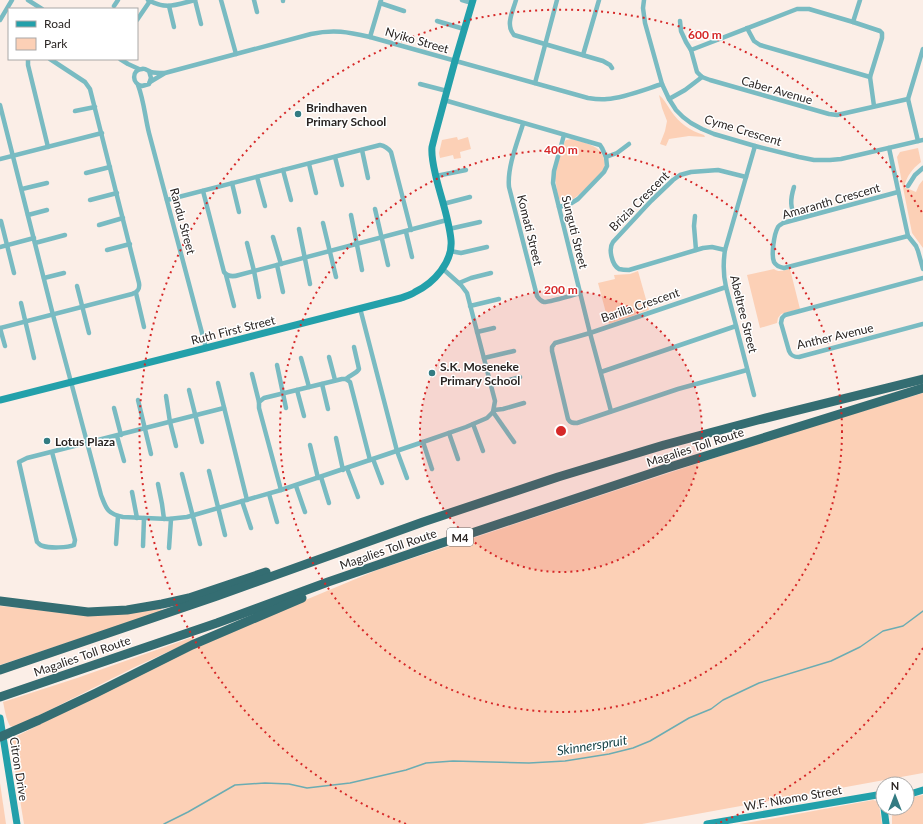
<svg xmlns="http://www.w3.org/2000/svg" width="923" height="824" viewBox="0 0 923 824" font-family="Lato,sans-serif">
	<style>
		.green { fill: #fcd0b6 }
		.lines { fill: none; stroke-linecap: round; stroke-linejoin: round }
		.stream { stroke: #6bacb2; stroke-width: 1.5 }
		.street { stroke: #79bbc2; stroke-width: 4.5 }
		.secondary { stroke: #23a0aa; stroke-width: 7 }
		.highway { stroke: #346d72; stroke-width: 9 }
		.ring { fill: none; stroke: #d62828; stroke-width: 2; stroke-dasharray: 2 4 }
		.poi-dot { fill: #327b82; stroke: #fff; stroke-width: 1.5 }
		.labels { text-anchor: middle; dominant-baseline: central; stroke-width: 3; stroke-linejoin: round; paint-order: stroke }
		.shield { fill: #fff; stroke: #6a6665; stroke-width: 1 }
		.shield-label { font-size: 11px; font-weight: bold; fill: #2a2523 }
		.street-label { font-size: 12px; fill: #2a2523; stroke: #fff }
		.poi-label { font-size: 12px; font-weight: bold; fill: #2a2523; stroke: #fff; text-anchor: start }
		.water-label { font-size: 13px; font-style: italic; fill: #123f43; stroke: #fff }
		.centre { fill: #d62828; stroke: #fff; stroke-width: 2 }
		.ring-label { font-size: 12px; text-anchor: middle; font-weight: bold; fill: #d62828; stroke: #fff; stroke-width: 3; stroke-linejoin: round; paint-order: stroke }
	</style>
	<rect width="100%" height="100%" fill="#fbeee7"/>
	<g class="green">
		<path d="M659 95C664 99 667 105 671 111 679 123 690 131 704 135L705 137 689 136 669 139 666 146 660 144 665 131 667 121 662 108Z"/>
		<path d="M457 137 458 140 468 137 471 149 460 152 461 158 454 159 453 155 440 158 439 153 442 140Z"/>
		<path d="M572 139C584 143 602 145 604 160 605 162 605 166 604 169 601 174 595 179 591 183 583 190 577 199 566 202L560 200 558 197 555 177 556 170 564 143 566 140Z"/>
		<path d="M918 148 921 162C912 169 907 176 904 187L916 192 919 185 923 180V248L912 233 897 157 900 152Z"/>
		<path d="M774 269C779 273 784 270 790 269L800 309 781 314 778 318 777 323 760 328 747 275Z"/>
		<path d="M638 271 649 310 609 324 598 283 615 279 614 275 630 274Z"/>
		<path d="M923 393V773L642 824H24L11 746V742L13 738 151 668 284 609 377 570 596 497 790 433Z"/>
		<path d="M0 606 67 613 161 608 162 611 0 665Z"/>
		<path d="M193 637 194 640 137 666 16 727H13L10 726C6 719 5 711 3 702L77 678Z"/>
		<path d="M0 783 6 824H0Z"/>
		<path d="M923 795V824H892V816L896 808H907V798Z"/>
		<path d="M873 800 877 801 879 804 882 824H739L775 818Z"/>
	</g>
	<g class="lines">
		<path class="stream" d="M164 824 188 812 235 785 265 783 289 784 307 788 350 783 406 770 426 763 453 761 529 763 565 761 609 754 633 748 650 741 689 718 711 709 723 700 759 683 831 661 860 647 883 631 903 626 923 611"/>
		<g class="street">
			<path d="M28 0 42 9"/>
			<path d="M148 0C167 10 175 5 195 0"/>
			<path d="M195 0 201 24"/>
			<path d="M221 0 236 54"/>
			<path d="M254 0 257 12"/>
			<path d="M283 0V1"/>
			<path d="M462 0 472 3"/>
			<path d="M516 0C513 11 505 25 514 35L603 61 610 65 612 68"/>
			<path d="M644 0 643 8 645 23 662 84 669 99 676 110 683 117 691 123 702 129 714 134 755 146 799 157 814 160H830L841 159 923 140"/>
			<path d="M380 3 404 11"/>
			<path d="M114 6 118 0"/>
			<path d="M169 6 174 27"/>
			<path d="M0 20 12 0"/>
			<path d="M137 20 150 1"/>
			<path d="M437 21 464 29"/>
			<path d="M680 21 681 31 686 42 691 50 697 72 702 77 710 80 829 114 837 115 908 99"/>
			<path d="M853 22 860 0"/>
			<path d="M747 28 754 41 760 45 870 77"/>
			<path d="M370 37 381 0"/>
			<path d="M691 50 797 9H809L853 22 880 31 882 33V38L870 77 874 106"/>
			<path d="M583 55 599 0"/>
			<path d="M28 59V65L48 147"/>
			<path d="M120 59 128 64 139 69"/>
			<path d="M149 71 151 78 149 84 142 86C132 84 131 70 142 69 145 68 148 71 151 72 155 73 160 73 164 73"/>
			<path d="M150 82 165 73 311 34C334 29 348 32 370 37L588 98C594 99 601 100 607 99 624 98 646 89 662 84"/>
			<path d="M535 83 557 0"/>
			<path d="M420 84 447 91"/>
			<path d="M138 85C144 101 145 117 149 133L206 348"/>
			<path d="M669 99 685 90 702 77"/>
			<path d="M444 100 600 145 602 148 606 157 607 166 604 172 578 199 570 204 559 207"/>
			<path d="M0 105 53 315 71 382 101 495C106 508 107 514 123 517L168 519 187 517 281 490 423 442 466 427 487 418 493 412 495 401 467 293 461 285 443 269"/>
			<path d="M75 111 95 107"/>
			<path d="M523 124C517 143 507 168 509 187L537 296C539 299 540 301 544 302 550 302 573 295 580 293"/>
			<path d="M564 135 554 171 553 183 590 333 611 411"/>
			<path d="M918 141 908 99 923 49"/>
			<path d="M889 148 908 236 916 246 918 251 923 269"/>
			<path d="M362 150 368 178"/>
			<path d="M335 157 342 185"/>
			<path d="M606 157 617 153 629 144"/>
			<path d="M0 159 102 133"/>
			<path d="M309 164 316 193"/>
			<path d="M283 170 291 200"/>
			<path d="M86 173 110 167"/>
			<path d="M436 176 466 170"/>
			<path d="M257 177 265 206"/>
			<path d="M232 183 239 212"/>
			<path d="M908 186 915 175 923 168"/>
			<path d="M794 187C790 200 790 207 796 219"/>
			<path d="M22 189 47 183"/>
			<path d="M203 191 224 272C228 277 233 277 239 275L447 220"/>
			<path d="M898 192 783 223C782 224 778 226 778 227 774 234 771 255 774 262 776 266 779 267 784 268L908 236"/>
			<path d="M90 200 117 193"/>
			<path d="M167 200 380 145C385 146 388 148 391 152L411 230"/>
			<path d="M443 204 470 197"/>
			<path d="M375 209 388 265"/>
			<path d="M28 215 47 210"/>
			<path d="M351 215 362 270"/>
			<path d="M695 216 694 226 696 250"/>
			<path d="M1 221 14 273"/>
			<path d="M323 223 336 277"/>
			<path d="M99 225 123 218"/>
			<path d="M299 229 310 284"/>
			<path d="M449 229 480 222"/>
			<path d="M406 232 412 257"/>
			<path d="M273 237 281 264"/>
			<path d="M35 243 65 235"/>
			<path d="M247 243 254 271 259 297"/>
			<path d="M0 247 34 238"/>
			<path d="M107 250 130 244"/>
			<path d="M725 250 712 247 703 248 629 270C626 270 623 270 619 269 612 265 608 249 613 242L651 201 673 180 680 175 691 172 718 170 746 177"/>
			<path d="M450 251 461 253 487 247"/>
			<path d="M277 265 283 292"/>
			<path d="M226 275 234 306"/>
			<path d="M44 278 64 273"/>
			<path d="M923 278 785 315 782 318 781 323 789 351C791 356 794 357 799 357L923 324"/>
			<path d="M459 283 471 278 491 273"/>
			<path d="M77 286 89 333"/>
			<path d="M726 287 590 333 555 343 552 347V351L568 419C570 423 573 423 577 423L678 389 747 370"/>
			<path d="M136 293 144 327"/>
			<path d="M21 303 34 358"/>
			<path d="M470 306 499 299"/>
			<path d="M360 308 397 451 407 478"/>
			<path d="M0 328 132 294C138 292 140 289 139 283L90 89 85 82 50 59"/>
			<path d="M0 328 5 346"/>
			<path d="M477 332 494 328"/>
			<path d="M329 357 335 380"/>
			<path d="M301 358 309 387"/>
			<path d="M484 358 514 351"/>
			<path d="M277 365 286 408"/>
			<path d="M601 372 736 326"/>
			<path d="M252 374 259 402"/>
			<path d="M346 379C350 375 356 374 359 369L354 347"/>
			<path d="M218 383 247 500"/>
			<path d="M322 384 328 409"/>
			<path d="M491 385 520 377"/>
			<path d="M189 390 202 442"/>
			<path d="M297 390 304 416"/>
			<path d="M754 395 726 287C723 274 723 263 725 250L755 146"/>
			<path d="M166 396 170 422 176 446"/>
			<path d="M138 400 151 454"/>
			<path d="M114 408 121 435"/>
			<path d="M494 410 503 409 524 403"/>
			<path d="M493 412 514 442"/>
			<path d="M473 424 483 451"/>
			<path d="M449 433 458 459"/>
			<path d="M117 436 124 461"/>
			<path d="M336 438 343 470"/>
			<path d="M423 442 432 469"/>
			<path d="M310 445 318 478"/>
			<path d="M52 452 75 540 74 545C68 548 49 548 43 546 39 545 40 544 37 542L19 462 27 458 224 408"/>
			<path d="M373 459 382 483"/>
			<path d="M347 468 358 497"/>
			<path d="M209 471 225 535"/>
			<path d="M182 474 200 544"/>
			<path d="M321 477 329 503"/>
			<path d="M158 484 162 504 164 519"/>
			<path d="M296 486 305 512"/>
			<path d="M281 490 259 408V402L264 398 342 379H346L350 382 370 460"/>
			<path d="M132 492 137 518"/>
			<path d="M269 494 277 522"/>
			<path d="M242 501 251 528"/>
			<path d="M116 544 118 516"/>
			<path d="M143 546 144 518"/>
			<path d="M169 548 171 519"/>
		</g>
		<g class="secondary">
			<path d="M0 400 206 348 401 298C406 296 411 295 415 292 434 283 453 262 451 240 449 219 441 198 436 177 434 168 431 157 432 147 433 143 434 139 435 135L455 61 473 0"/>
			<path d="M0 718 17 824"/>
			<path d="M907 795 923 790"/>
			<path d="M884 808 886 824"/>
			<path d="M707 824 883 794"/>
		</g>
		<g class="highway">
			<path d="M0 601 88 612 127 610 162 604 189 598 266 572"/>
			<path d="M0 670 217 596 423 522 558 477 664 445 758 420 923 379"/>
			<path d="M0 697 217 623 328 582 424 549 667 468 923 388"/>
			<path d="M0 737 39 720 96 693 192 645 302 598"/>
		</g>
	</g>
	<circle cx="561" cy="431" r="141" fill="#d62828" fill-opacity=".12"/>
	<g class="ring">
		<circle cx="561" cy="431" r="141"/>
		<circle cx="561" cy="431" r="281"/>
		<path d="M923 648A422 422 0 0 1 716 824M406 824A422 422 0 1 1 923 214"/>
	</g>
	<g class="poi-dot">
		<circle cx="298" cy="114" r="4"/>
		<circle cx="432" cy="373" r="4"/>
		<circle cx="47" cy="441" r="4"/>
	</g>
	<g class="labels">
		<rect class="shield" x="447" y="528" width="26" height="18" rx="3"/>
		<g class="shield-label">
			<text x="460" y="537">M4</text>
		</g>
		<g class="street-label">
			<text transform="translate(417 40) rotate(16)">Nyiko Street</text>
			<text transform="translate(777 90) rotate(16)">Caber Avenue</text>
			<text transform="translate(743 130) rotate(17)">Cyme Crescent</text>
			<text transform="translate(639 201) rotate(-45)">Brizia Crescent</text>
			<text transform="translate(831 201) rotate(-16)">Amaranth Crescent</text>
			<text transform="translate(183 221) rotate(75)">Randu Street</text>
			<text transform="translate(530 230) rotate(76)">Komati Street</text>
			<text transform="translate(575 232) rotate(76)">Sunguti Street</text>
			<text transform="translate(640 305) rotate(-19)">Barilla Crescent</text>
			<text transform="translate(744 314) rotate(76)">Abeltree Street</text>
			<text transform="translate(233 330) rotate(-14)">Ruth First Street</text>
			<text transform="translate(835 336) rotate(-13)">Anther Avenue</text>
			<text transform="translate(695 447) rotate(-18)">Magalies Toll Route</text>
			<text transform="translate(388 549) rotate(-19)">Magalies Toll Route</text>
			<text transform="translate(82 656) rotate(-19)">Magalies Toll Route</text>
			<text transform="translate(19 769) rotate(81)">Citron Drive</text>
			<text transform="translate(793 798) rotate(-10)">W.F. Nkomo Street</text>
		</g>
		<g class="poi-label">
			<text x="306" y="107">Brindhaven<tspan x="306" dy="14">Primary School</tspan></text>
			<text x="440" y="366">S.K. Moseneke<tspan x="440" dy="14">Primary School</tspan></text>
			<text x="55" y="441">Lotus Plaza</text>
		</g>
		<g class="water-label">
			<text transform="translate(592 745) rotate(-9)">Skinnerspruit</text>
		</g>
	</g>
	<circle cx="561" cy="431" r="6" class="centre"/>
	<g class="ring-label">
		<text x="705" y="39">600 m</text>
		<text x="561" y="154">400 m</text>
		<text x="561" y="294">200 m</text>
	</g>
	<rect x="8" y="8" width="130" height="52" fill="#ffffff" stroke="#aaa8a7"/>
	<rect x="16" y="21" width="20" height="6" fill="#23a0aa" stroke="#aaa8a7"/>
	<text x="44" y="28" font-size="12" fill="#2a2523">Road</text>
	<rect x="16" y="38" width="20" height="12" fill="#fcd0b6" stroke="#aaa8a7"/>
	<text x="44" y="48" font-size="12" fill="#2a2523">Park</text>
	<g transform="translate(895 796)"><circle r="19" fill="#ffffff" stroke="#aaa8a7"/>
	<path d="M0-3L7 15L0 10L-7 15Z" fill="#327b82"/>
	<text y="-6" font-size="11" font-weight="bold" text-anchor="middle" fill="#2a2523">N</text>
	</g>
</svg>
